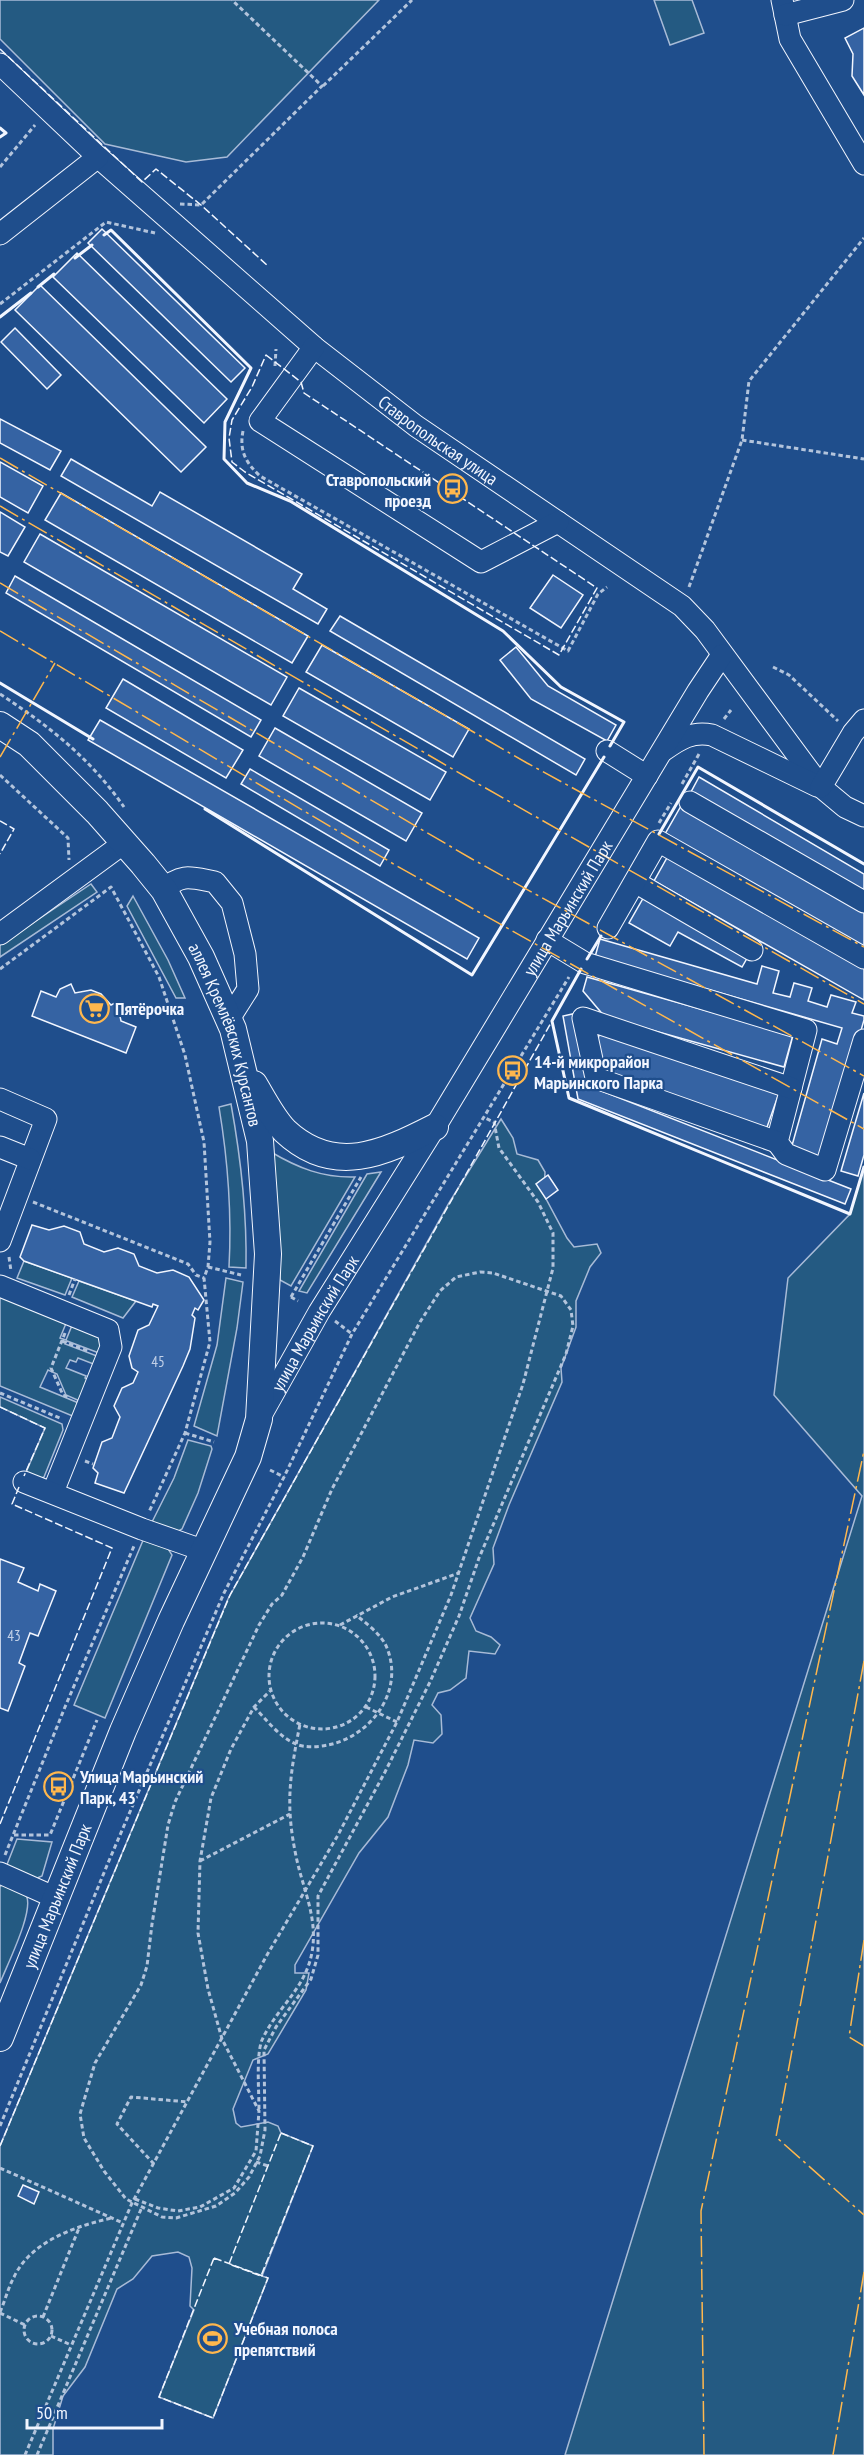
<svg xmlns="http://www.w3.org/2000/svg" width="864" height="2455" viewBox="0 0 864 2455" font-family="'PT Sans Narrow',sans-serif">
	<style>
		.green { fill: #245a82; stroke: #a8bbd7; stroke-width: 1.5 }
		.building { fill: #3563a3; stroke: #f2f6ff; stroke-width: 1.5 }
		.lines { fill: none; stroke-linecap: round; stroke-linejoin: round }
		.minor-casing { stroke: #f2f6ff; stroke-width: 23 }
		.major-casing { stroke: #f2f6ff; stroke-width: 28 }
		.path { stroke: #b3c4dc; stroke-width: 3; stroke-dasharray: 4.5 3; stroke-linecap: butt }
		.minor { stroke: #1f4e8c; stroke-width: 21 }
		.major { stroke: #1f4e8c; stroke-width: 26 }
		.fence { stroke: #f2f6ff; stroke-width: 1.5; stroke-dasharray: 8 3; stroke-linecap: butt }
		.wall { stroke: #f2f6ff; stroke-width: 3 }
		.power { stroke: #ffb74d; stroke-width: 1.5; stroke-dasharray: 21 4.5 3 4.5; stroke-linecap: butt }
		.labels { text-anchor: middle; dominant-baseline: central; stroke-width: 4.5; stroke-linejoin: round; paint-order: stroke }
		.number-label { font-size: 15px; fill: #c3d1e8 }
		.street-label { font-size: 18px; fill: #f2f6ff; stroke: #1f4e8c }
		.poi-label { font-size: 18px; font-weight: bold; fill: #f2f6ff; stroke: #1f4e8c; text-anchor: start }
	</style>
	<rect width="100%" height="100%" fill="#1f4e8c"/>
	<g class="green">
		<path d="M0 0H379L227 157 186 162 105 144 0 39Z"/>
		<path d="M654 0H692L704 33 670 45Z"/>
		<path d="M91 884 97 892 0 957V945Z"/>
		<path d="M133 896 168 960 185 998H176L127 906Z"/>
		<path d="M231 1104C241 1159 247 1213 246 1268L229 1267C232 1212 228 1161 219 1107Z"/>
		<path d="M501 1119 513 1138 517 1154 538 1160 545 1172 544 1195 567 1238 574 1247 597 1244 601 1253 590 1267 576 1301V1327L561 1368 562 1382 509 1505 493 1548 494 1564 470 1618 476 1631 491 1637 500 1645 495 1654 469 1651 466 1678 450 1690 438 1693 432 1705 441 1715 442 1734 433 1743 414 1740 408 1765 388 1817 359 1853 295 1965V1973H309L306 1990 268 2054 253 2060 233 2109 236 2123 241 2127 268 2122 278 2126 281 2133 313 2146 262 2276 268 2278 213 2418 159 2397 194 2310 190 2306 192 2268 189 2257 178 2252 152 2256 133 2279 117 2289 85 2367 63 2396 53 2429V2455H0V2146L228 1599 449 1203Z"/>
		<path d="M271 1152C298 1168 323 1178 355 1177L291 1286 280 1280Z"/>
		<path d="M864 1167V2455H565L862 1496 774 1395 788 1278 850 1214Z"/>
		<path d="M381 1172 307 1293 299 1291 367 1174Z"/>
		<path d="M24 1261 72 1278 65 1295 17 1278Z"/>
		<path d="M226 1278 243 1282 237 1328 217 1436 194 1426 217 1345Z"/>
		<path d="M79 1281 136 1301 123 1318 72 1297Z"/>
		<path d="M0 1293 67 1321 60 1338 66 1340 73 1323 100 1334 103 1344 99 1353 67 1341 65 1344 97 1356 96 1365 78 1358 76 1362 70 1360 66 1368 86 1376 85 1378 90 1381 82 1402 66 1395 57 1374 48 1370 40 1387 81 1404 75 1417 0 1386Z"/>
		<path d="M0 1397 62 1424 63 1430 44 1477 36 1481 24 1477 45 1428 0 1407Z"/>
		<path d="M188 1440 211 1446 212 1449 198 1493 182 1529 177 1532 152 1522 174 1478Z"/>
		<path d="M144 1538 167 1547 172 1555 105 1718 74 1705Z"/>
		<path d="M17 1839 52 1842 42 1876 35 1879 6 1867Z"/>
		<path d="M3 1883C9 1886 20 1889 25 1894 37 1906 6 1967 0 1983V1887Z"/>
	</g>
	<g class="building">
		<path d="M864 28V95L852 76 853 54 845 38Z"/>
		<path d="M102 229 245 368 231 382 88 243Z"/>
		<path d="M77 253 227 399 204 423 53 277Z"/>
		<path d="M40 285 206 447 181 472 15 310Z"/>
		<path d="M15 328 61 375 47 389 1 342Z"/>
		<path d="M0 419 61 451 50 470 0 443Z"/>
		<path d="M71 459 152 506 160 492 302 574 293 589 327 609 318 624 61 476Z"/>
		<path d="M0 462 43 486 28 513 0 497Z"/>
		<path d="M61 493 308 636 292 663 45 520Z"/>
		<path d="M0 512 25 527 8 556 0 552Z"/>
		<path d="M40 534 287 677 271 705 24 562Z"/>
		<path d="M553 575 583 595 561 628 530 608Z"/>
		<path d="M15 576 261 720 251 737 6 593Z"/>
		<path d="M340 616 585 759 576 775 330 631Z"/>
		<path d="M322 645 469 729 453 757 306 672Z"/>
		<path d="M516 647 548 686 616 725 607 741 531 699 500 660Z"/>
		<path d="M123 679 243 750 226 778 106 708Z"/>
		<path d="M299 688 446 772 430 800 283 716Z"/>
		<path d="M100 720 479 938 467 959 88 740Z"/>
		<path d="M275 728 422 813 406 841 259 756Z"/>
		<path d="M250 769 389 850 380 866 241 784Z"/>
		<path d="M699 777 864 874V892L691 792Z"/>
		<path d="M681 806 864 910V947L665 834Z"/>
		<path d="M668 856 864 968V1000L654 881Z"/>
		<path d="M645 895 750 953 742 967 678 932 670 946 629 923Z"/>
		<path d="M600 939 757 984 762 966 779 971 773 993 790 997 794 983 812 988 808 1001 827 1007 831 995 856 1002 852 1013 864 1016V1020L824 1159 791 1149 822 1039 837 1044 842 1028 595 957Z"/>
		<path d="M587 977 793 1035 784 1067 605 1017 583 991Z"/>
		<path d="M71 984 75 993 91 990 101 994 111 1005 117 1002 121 1021 136 1027 126 1053 32 1016 41 991 56 997 60 989Z"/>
		<path d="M577 1013 594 1088 851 1189 845 1204 578 1099 563 1016Z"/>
		<path d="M600 1031 779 1093 766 1130 605 1075 597 1043Z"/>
		<path d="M864 1093V1155L858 1176 841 1171Z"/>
		<path d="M548 1175 558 1190 546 1199 536 1184Z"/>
		<path d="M32 1225 49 1230 64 1226 80 1232 84 1244 104 1252 118 1248 134 1254 139 1266 157 1273 173 1270 189 1277 204 1300 198 1310 195 1308 192 1315 195 1318 190 1349 183 1366 124 1493 95 1483 98 1473 93 1468 102 1442 112 1438 120 1417 114 1406 122 1388 133 1383 138 1372 132 1368 129 1356 138 1330 149 1325 158 1306 153 1304 152 1307 24 1261 20 1257Z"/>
		<path d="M0 1559 24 1568 18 1582 38 1591 40 1584 56 1591 38 1636 30 1633 19 1663 25 1666 8 1711 0 1708Z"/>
		<path d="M23 2185 39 2192 34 2204 18 2196Z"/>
	</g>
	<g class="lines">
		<defs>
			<g id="minor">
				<path d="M782 0 790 39 864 164"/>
				<path d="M785 15 843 0"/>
				<path id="s1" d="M0 64 98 157 314 347 416 426 682 606 705 630 821 787 845 807 864 816"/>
				<path d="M0 234 98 157"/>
				<path d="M314 347 260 421 481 562 558 522"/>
				<path d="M664 750C680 739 692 731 712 735L817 786"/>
				<path d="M607 751 647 776"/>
				<path d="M821 787 853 733 864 720"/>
				<path d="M690 802 864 902"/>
				<path d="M635 882 752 950"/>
				<path d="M164 890C181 872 193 878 215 882L232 903 245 954 248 989 229 1019"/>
				<path d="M608 928 658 841 864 958"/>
				<path d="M0 934 124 843"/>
				<path d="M547 940 585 963 806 1030 777 1142 786 1154 825 1170 864 1040"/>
				<path d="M0 1099 46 1119 0 1241"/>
				<path d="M777 1142 596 1078 583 1018 791 1088"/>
				<path d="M0 1147 30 1159"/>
				<path d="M0 1286 108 1330 111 1347 53 1492"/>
				<path id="s2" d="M259 1419 319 1312 435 1127 698 691 722 655"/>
				<path d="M24 1482 142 1529 205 1551"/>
				<path d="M0 1873 56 1898"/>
			</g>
			<g id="major">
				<path id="s3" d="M0 725 29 744 97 812 143 864 164 890 201 957 233 1029 260 1141 268 1254 259 1419 248 1457 171 1621 123 1731 0 2038"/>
				<path d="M254 1084C263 1099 273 1119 285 1131 334 1177 384 1153 435 1127"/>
			</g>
		</defs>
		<use href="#minor" class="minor-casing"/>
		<use href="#major" class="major-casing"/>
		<g class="path">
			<path d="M323 86 412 0"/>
			<path d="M0 167 35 125"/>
			<path d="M180 204 201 205 322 86 232 0"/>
			<path d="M0 304 106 222 155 233"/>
			<path d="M275 366 276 349"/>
			<path d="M243 431C239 451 246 463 260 476L568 651 598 594 607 587"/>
			<path d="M742 440 864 459"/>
			<path d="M689 587 742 440 749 381 864 238"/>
			<path d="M773 667 789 675 838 721"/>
			<path d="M0 694C49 726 90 758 124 807"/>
			<path d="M724 719 731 710"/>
			<path d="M0 775 68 838 69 860"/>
			<path d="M682 784 699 754"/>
			<path d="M659 823 671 803"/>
			<path d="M0 969 111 887 159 977 185 1055 204 1142 210 1242 208 1267 204 1278 210 1342 185 1433 149 1512"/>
			<path d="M33 1202 188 1264 196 1275 204 1278"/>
			<path d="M9 1257 11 1271"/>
			<path d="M208 1267 241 1275"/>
			<path d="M480 1272 493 1273 561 1296 571 1310 573 1326 566 1354 479 1558 459 1616 430 1682 385 1772 318 1896V1955L311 1979 276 2027 264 2050 265 2130 260 2156 249 2177 235 2193 216 2206 176 2218 162 2217 126 2199 104 2171 84 2138 80 2114 95 2063 141 1985 147 1966 152 1924 168 1825 175 1802 259 1625 272 1604 282 1595 303 1557 332 1489 420 1322 440 1291 456 1277Z"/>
			<path d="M69 1295 75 1279"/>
			<path d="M291 1297 361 1177"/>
			<path d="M291 1297 298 1301"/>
			<path d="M335 1321 352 1334"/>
			<path d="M65 1333 51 1368 63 1395 70 1398"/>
			<path d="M62 1341 88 1351"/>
			<path d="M0 1393 62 1419"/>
			<path d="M185 1433 214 1442"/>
			<path d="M85 1461 93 1464"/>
			<path d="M270 1470 284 1477"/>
			<circle cx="322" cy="1676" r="53"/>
			<path d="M340 1625 392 1597 459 1573"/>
			<path d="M254 1707C266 1719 280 1738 296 1744 304 1748 319 1747 328 1745 369 1737 405 1693 387 1648 382 1635 367 1624 356 1615"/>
			<path d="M366 1707 397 1722"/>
			<path d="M14 1835H50L97 1720"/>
			<path d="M5 1855 65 1707 134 1546"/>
			<path d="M200 1861 290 1814"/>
			<path d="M259 2109C259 2091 256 2055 262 2040 278 2005 309 1987 313 1945 316 1913 302 1886 296 1856 285 1804 290 1775 300 1724"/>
			<path d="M0 2126 108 1863 224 1593 284 1477 352 1334 569 977"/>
			<path d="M256 2162 268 2166"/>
			<path d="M154 2164 117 2124 131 2097 188 2102"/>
			<path d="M0 2168 123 2223"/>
			<path d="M135 2199 158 2208 178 2211 200 2207 234 2188 256 2151 259 2111 222 2039 208 1989 198 1933 200 1861 211 1798 231 1749 254 1707 270 1691"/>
			<path d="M0 2312C5 2301 8 2288 14 2277 31 2241 76 2226 112 2218"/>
			<path d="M0 2313 25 2325"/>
			<circle cx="38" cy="2330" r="14"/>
			<path d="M43 2317 79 2228"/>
			<path d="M51 2336 71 2345"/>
			<path d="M25 2455 132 2203 267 1955 338 1835 397 1722 451 1595 523 1384 553 1268V1233L538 1202 499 1148 494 1122 485 1118"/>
			<path d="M37 2455 142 2207"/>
		</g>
		<use href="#minor" class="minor"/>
		<use href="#major" class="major"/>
		<g class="fence">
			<path d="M0 49 142 182 156 169 201 205 268 266"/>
			<path d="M266 355 301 382 304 393 597 588 559 655 245 472 232 462 229 438 232 420 252 387Z"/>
			<path d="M0 821 14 829 0 854"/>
			<path d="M0 1407 45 1428 24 1476"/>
			<path d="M0 1824 112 1548 12 1504 19 1487"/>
			<path d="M281 2133 313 2146 261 2276 229 2264Z"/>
			<path d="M0 2146 230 1595 552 1021"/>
			<path d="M214 2258 268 2278 213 2418 159 2397Z"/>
		</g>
		<g class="wall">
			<path d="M0 128 6 133 0 137"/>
			<path d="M104 235 111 230 251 368 225 422 224 459 247 483 290 501 503 631 561 687 624 722 610 746"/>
			<path d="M75 258 92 245"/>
			<path d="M38 287 54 274"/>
			<path d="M0 317 31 293"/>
			<path d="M0 683 93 739"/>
			<path d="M205 809 472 975 604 757"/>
			<path d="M659 834 698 767 864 864"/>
			<path d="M587 959 601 936"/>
			<path d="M581 969 552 1021 569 1098 850 1214 864 1167"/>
		</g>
		<g class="power">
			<path d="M0 458 527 763 864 947"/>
			<path d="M0 506 468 778 864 1004"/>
			<path d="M0 583 472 859 864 1076"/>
			<path d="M0 631 397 866 864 1129"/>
			<path d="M0 757 55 663"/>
			<path d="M864 1661 776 2137 864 2215"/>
			<path d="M864 1940 849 2037 864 2046"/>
			<path d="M704 2455 701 2211 864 1451"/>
			<path d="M833 2455 864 2272"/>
		</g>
	</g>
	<defs>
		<symbol id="bus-ring" viewBox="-11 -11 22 22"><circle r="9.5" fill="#1f4e8c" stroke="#ffb74d" stroke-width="1.5"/><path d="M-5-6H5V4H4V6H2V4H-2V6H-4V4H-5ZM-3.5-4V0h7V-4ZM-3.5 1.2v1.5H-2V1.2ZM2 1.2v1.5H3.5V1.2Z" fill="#ffb74d"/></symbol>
		<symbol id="supermarket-ring" viewBox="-11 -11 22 22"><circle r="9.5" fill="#1f4e8c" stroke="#ffb74d" stroke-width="1.5"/><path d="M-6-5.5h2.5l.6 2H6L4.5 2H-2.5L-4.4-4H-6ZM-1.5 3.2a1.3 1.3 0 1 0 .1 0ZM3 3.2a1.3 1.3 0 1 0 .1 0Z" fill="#ffb74d"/></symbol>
		<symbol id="stadium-ring" viewBox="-11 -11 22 22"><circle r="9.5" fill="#1f4e8c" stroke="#ffb74d" stroke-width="1.5"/><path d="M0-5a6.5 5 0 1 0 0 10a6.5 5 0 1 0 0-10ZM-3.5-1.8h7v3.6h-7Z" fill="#ffb74d"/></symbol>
	</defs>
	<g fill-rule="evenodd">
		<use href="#bus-ring" x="436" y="472" width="33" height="33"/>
		<use href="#supermarket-ring" x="78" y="992" width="33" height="33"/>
		<use href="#bus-ring" x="496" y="1054" width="33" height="33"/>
		<use href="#bus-ring" x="42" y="1770" width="33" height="33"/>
		<use href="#stadium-ring" x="196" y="2322" width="33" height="33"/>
	</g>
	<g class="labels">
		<g class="number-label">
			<text x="158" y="1361">45</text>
			<text x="14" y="1635">43</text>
		</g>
		<g class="street-label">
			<text stroke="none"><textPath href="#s1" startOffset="578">Ставропольская улица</textPath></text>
			<text stroke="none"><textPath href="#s2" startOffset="597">улица Марьинский Парк</textPath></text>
			<text stroke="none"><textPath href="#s3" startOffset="392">аллея Кремлёвских Курсантов</textPath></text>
			<text stroke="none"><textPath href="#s2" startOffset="111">улица Марьинский Парк</textPath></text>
			<text transform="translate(57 1896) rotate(-68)">улица Марьинский Парк</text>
		</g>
		<g class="poi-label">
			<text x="431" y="479" text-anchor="end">Ставропольский<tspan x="431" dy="21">проезд</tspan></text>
			<text x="115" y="1008">Пятёрочка</text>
			<text x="534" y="1061">14-й микрорайон<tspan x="534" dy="21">Марьинского Парка</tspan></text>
			<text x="80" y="1776">Улица Марьинский<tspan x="80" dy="21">Парк, 43</tspan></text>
			<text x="234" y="2328">Учебная полоса<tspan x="234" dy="21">препятствий</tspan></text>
		</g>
	</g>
	<path d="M27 2419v9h135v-9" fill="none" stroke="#f2f6ff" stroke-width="3"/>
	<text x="36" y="2419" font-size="18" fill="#f2f6ff" stroke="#1f4e8c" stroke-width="4.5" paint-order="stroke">50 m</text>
</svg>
